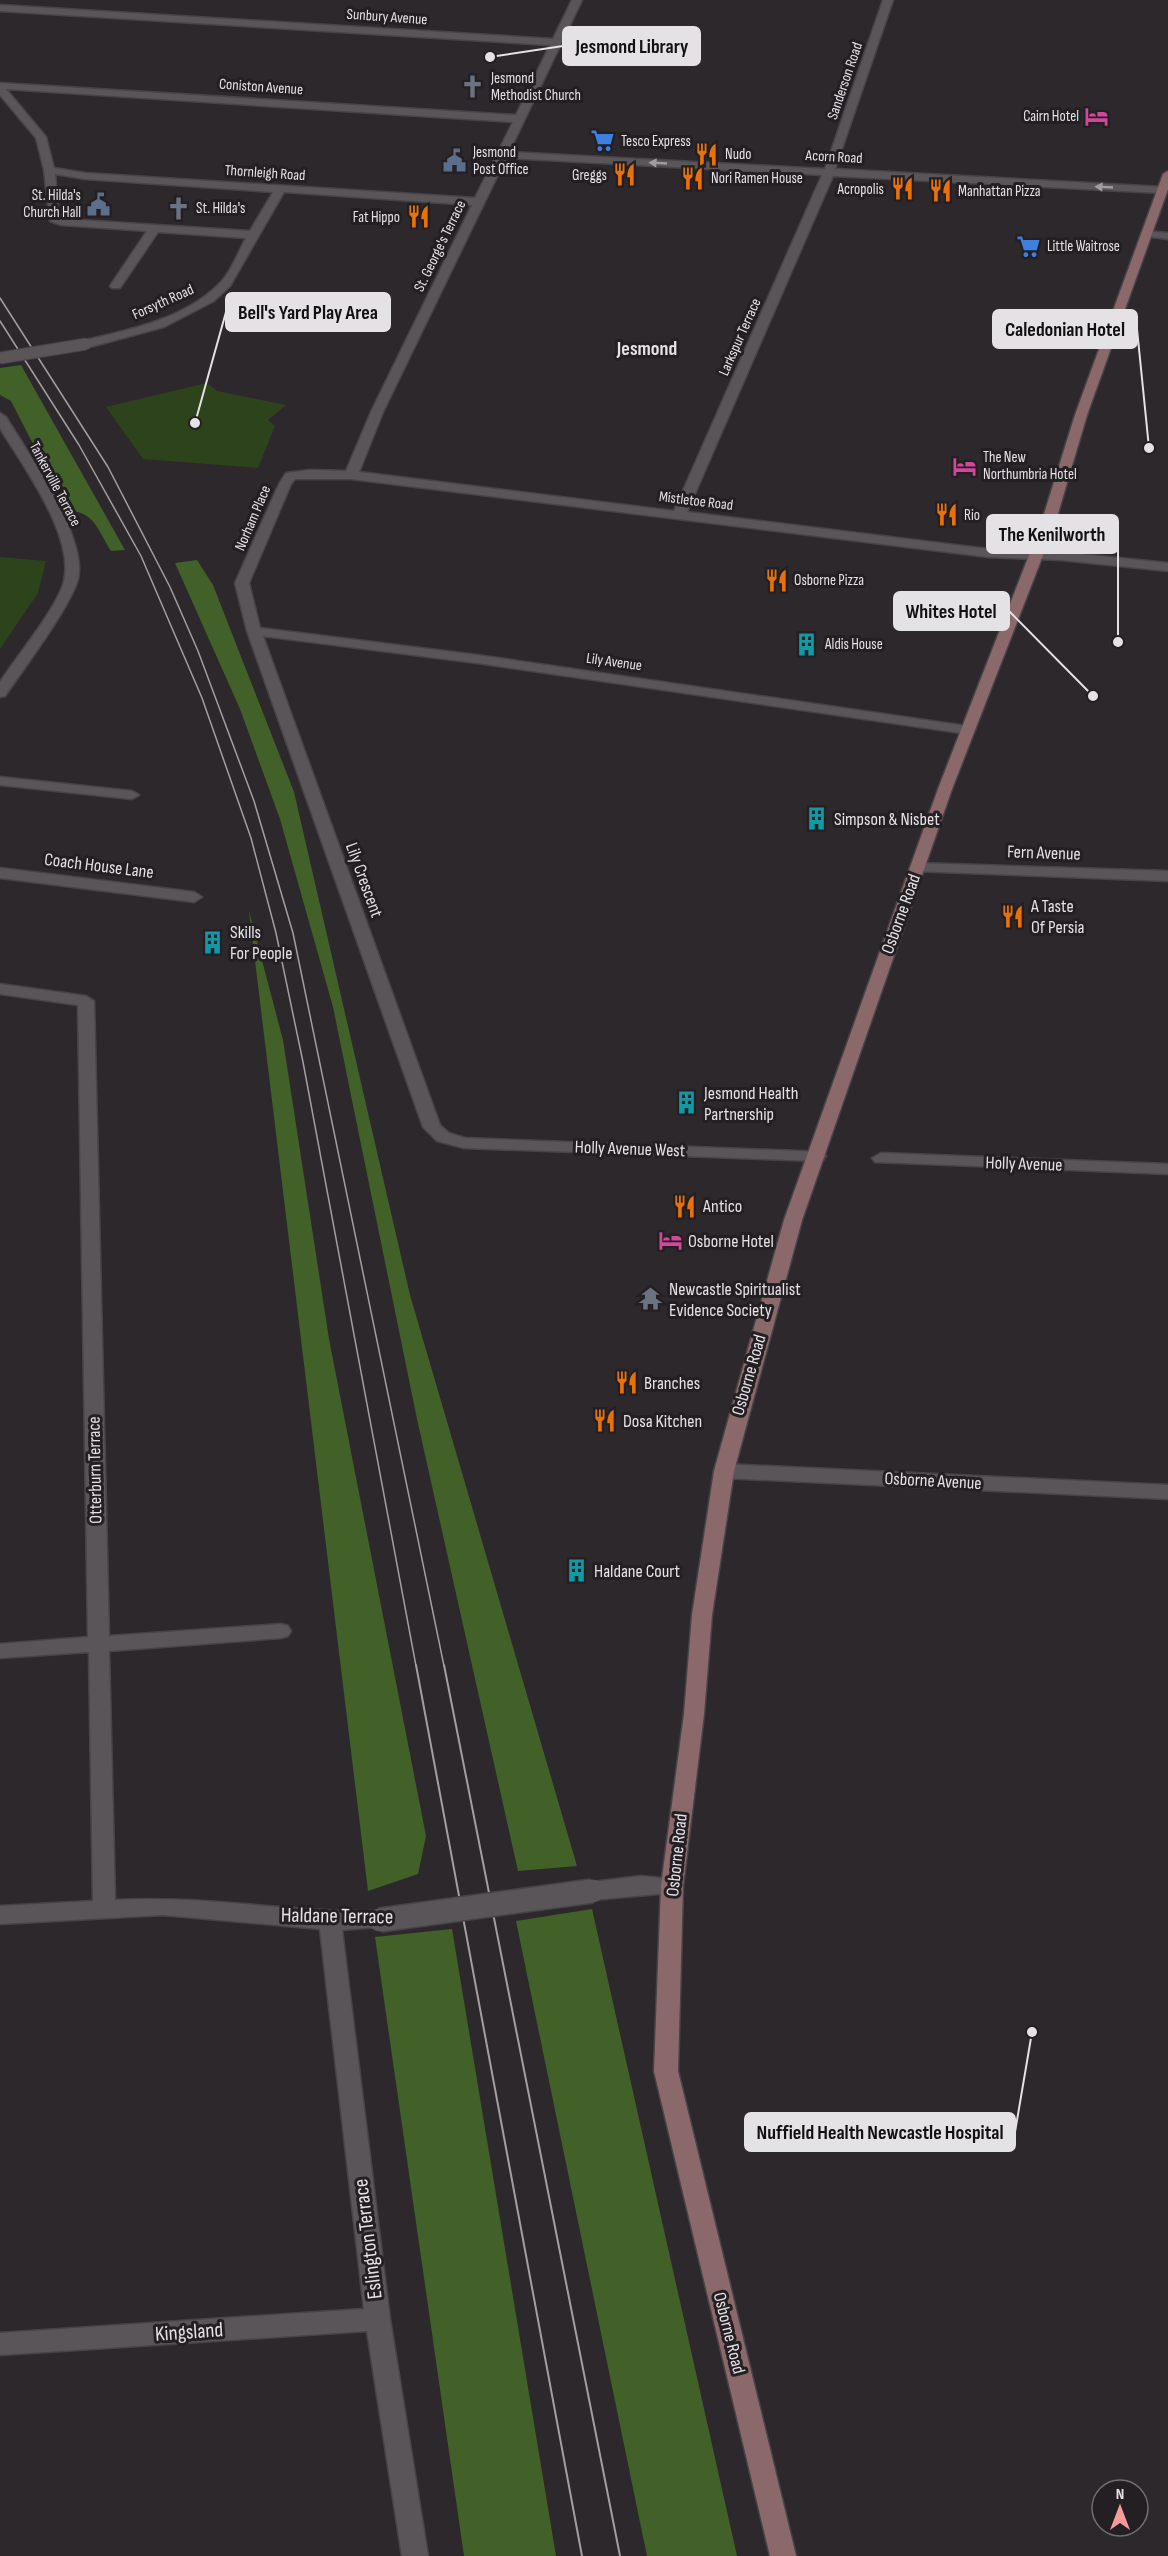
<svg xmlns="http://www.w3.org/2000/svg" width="1168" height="2556" viewBox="0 0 1168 2556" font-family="'Sofia Sans Condensed',sans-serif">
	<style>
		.green { fill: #2d431c }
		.forest { fill: #416128 }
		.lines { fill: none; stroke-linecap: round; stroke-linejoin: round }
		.street-casing { stroke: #474347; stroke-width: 3 }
		.secondary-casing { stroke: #474347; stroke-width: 3 }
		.street { fill: #5a5559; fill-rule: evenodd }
		.secondary { fill: #8b696a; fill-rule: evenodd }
		.tram-far1 { stroke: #a29ea2; stroke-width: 1.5 }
		.tram { stroke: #a29ea2; stroke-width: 2 }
		.street-bridge-far1-casing { stroke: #474347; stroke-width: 13; stroke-linecap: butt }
		.street-bridge-casing { stroke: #474347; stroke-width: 26; stroke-linecap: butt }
		.street-bridge-far1 { stroke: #5a5559; stroke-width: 11 }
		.street-bridge { stroke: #5a5559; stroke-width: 23 }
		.oneway { fill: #a09c9f }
		.labels { text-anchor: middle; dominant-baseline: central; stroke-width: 6; stroke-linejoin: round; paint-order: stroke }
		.far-street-label { font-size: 15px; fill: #e5e2e5; stroke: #231f23 }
		.far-poi-label { font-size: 15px; fill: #e5e2e5; stroke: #231f23; text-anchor: start }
		.poi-label { font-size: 18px; fill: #e5e2e5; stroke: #231f23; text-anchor: start }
		.street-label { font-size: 18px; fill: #e5e2e5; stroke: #231f23 }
		.far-district-label { font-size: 20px; font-weight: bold; fill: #e5e2e5; stroke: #231f23 }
		.near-street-label { font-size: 21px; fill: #e5e2e5; stroke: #231f23 }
		.leader { fill: none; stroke: #e5e2e5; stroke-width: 2 }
		.callout-dot { fill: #e5e2e5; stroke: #231f23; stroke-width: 2 }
		.callout { fill: #e5e2e5; stroke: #e5e2e5; stroke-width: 2 }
		.callout-label { font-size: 20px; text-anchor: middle; font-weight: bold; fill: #111 }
	</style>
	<rect width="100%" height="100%" fill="#2d282c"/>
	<g class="green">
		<path d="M207 383 217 391 286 405 268 420 275 426 258 468 143 459 106 407Z"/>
		<path d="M0 557 46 561 38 593 0 649Z"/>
	</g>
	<g class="forest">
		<path d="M21 365 125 550 111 551C97 529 95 512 67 510L11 401 0 395V368Z"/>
		<path d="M197 560 213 585 294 792 410 1295 577 1866 518 1871 417 1419 333 1007 280 819 240 709 175 563Z"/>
		<path d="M249 911 283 1040 329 1339 426 1836 418 1874 368 1891Z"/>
		<path d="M592 1909 737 2556H647L516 1921Z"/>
		<path d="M452 1929 556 2556H464L375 1937Z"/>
	</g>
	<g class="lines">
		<defs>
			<g id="street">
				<path d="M572 0H582L509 152 825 169 883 0H893L835 169 1162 187 1168 190 1162 193 833 176 687 512 988 549 1061 552 1168 563V571L1061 560 988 557 351 479H295L291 484 249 583 260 628 477 655 973 727 975 730 968 734 477 663 263 636 440 1125 449 1133 465 1138 823 1152 826 1156 823 1160 817 1161 464 1148 437 1141 423 1127 247 631 235 583 279 484 286 473 310 470 346 471 371 412 472 205 284 192 230 286 214 301 164 327 86 348 82 347V341C128 330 182 320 218 285 230 274 238 253 246 238L158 232 120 288H112L110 286 147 231 61 225 50 221 44 170 36 138 0 95V83L516 115 550 45 0 11V5L553 39ZM6 89 513 122 475 198 85 173 54 168 46 137ZM506 158 822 175 674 511 359 472 383 412ZM55 174 85 179 273 192 250 231 63 219 59 217Z"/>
				<path d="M1147 231 1168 233V239L1143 236 1141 234Z"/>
				<path d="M0 413 6 417C28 453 88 538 78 579 71 606 23 670 5 696L0 697V682C18 655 48 619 61 590 82 544 23 467 0 428Z"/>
				<path d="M0 777 132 791 139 795 132 799 0 785Z"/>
				<path d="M918 863 1168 871V881L913 871 910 868Z"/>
				<path d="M0 868 194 892 202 897 194 902 0 878Z"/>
				<path d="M0 984 86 996 94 1001 109 1636 281 1624 288 1626 291 1631 288 1636 281 1638 109 1651 115 1900C204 1895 291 1913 380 1911L388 1914 391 1920 388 1926 342 1930 390 2319 428 2556H402L367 2331 0 2355V2333L364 2309 320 1929 163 1915 0 1924V1906L93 1901 89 1652 0 1658V1644L88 1637 78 1005 0 994Z"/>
				<path d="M881 1153 1168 1164V1174L875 1162 872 1158Z"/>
				<path d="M724 1464 1168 1485V1499L724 1478 717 1476 714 1471 717 1466Z"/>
				<path d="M641 1876 680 1880 683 1886 680 1892 592 1900 584 1897 581 1891 584 1885 592 1882Z"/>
			</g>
			<path id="secondary" d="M1168 171V189L1087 415 1054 527 952 789 802 1220 734 1471 712 1615 704 1714 683 1886 678 2071 796 2556H770L654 2071 661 1886 684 1714 692 1615 714 1471 784 1220 938 789 1040 527 1075 415 1163 174Z"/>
		</defs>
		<use href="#street" class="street-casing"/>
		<use href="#secondary" class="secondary-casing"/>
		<use href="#street" class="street"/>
		<use href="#secondary" class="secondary"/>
		<g class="tram-far1">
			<path d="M0 298 108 467 170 587 198 651 254 801 293 933 444 1666"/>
			<path d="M0 321 79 445 141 556 202 698 251 838 276 933 303 1062 416 1666"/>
		</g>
		<g class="tram">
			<path d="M416 1665 582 2556"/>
			<path d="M444 1665 620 2556"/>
		</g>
		<defs>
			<path id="street-bridge-far1" d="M0 358 86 344"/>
			<path id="street-bridge" d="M380 1920 592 1891"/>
		</defs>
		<use href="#street-bridge-far1" class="street-bridge-far1-casing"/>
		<use href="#street-bridge" class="street-bridge-casing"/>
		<use href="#street-bridge-far1" class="street-bridge-far1"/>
		<use href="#street-bridge" class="street-bridge"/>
	</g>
	<defs><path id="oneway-solid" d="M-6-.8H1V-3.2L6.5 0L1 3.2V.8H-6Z" transform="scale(1.5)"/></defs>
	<g class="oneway">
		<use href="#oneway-solid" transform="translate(658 163) rotate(-177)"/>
		<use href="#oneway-solid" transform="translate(1104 187) rotate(-177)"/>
	</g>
	<defs>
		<symbol id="church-bare" viewBox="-9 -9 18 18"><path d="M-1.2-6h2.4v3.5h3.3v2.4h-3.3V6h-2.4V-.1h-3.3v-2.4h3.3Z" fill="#6b7280" stroke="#231f23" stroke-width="2.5" paint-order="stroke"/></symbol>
		<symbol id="hotel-bare" viewBox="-9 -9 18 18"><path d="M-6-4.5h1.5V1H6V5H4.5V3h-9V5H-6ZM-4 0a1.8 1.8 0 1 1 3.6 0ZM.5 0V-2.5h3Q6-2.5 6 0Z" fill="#d1479c" stroke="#231f23" stroke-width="2.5" paint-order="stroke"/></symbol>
		<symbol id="supermarket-bare" viewBox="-9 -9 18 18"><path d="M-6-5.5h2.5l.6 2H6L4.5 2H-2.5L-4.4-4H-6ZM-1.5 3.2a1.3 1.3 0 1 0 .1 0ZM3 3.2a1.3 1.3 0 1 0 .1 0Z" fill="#3f7fe0" stroke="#231f23" stroke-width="2.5" paint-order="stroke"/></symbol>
		<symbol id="restaurant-bare" viewBox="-9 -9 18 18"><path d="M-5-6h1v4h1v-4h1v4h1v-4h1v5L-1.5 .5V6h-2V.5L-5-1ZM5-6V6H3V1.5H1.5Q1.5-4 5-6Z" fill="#e8710a" stroke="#231f23" stroke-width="2.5" paint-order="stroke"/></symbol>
		<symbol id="civic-bare" viewBox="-9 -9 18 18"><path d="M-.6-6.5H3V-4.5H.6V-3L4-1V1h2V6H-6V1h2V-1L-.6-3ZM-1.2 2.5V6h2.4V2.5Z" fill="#5c6f8a" stroke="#231f23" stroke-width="2.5" paint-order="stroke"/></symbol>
		<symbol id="building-bare" viewBox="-9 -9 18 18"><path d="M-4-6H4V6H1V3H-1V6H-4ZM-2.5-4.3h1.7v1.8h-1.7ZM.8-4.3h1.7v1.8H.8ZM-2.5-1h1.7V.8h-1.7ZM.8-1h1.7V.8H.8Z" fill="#0f9aa8" stroke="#231f23" stroke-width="2.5" paint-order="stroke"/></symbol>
		<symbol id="temple-bare" viewBox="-9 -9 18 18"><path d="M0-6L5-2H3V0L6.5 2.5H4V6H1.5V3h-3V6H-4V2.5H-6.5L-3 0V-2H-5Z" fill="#6b7280" stroke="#231f23" stroke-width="2.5" paint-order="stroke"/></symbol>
	</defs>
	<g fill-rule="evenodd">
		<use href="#church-bare" x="456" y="70" width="33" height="33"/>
		<use href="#hotel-bare" x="1080" y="100" width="33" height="33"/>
		<use href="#supermarket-bare" x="586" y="124" width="33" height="33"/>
		<use href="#restaurant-bare" x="690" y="138" width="33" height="33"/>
		<use href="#civic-bare" x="438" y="144" width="33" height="33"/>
		<use href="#restaurant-bare" x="608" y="158" width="33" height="33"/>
		<use href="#restaurant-bare" x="676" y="162" width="33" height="33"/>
		<use href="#restaurant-bare" x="886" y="172" width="33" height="33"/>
		<use href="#restaurant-bare" x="924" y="174" width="33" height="33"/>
		<use href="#civic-bare" x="82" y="188" width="33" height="33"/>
		<use href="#church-bare" x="162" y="192" width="33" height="33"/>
		<use href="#restaurant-bare" x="402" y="200" width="33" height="33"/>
		<use href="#supermarket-bare" x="1012" y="230" width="33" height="33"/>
		<use href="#hotel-bare" x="948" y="450" width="33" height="33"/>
		<use href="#restaurant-bare" x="930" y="498" width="33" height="33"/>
		<use href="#restaurant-bare" x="760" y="564" width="33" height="33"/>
		<use href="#building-bare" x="790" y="628" width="33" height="33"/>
		<use href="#building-bare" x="800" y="802" width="33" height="33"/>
		<use href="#restaurant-bare" x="996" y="900" width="33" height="33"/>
		<use href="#building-bare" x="196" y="926" width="33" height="33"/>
		<use href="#building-bare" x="670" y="1086" width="33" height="33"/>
		<use href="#restaurant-bare" x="668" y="1190" width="33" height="33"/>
		<use href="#hotel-bare" x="654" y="1224" width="33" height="33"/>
		<use href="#temple-bare" x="634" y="1282" width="33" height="33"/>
		<use href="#restaurant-bare" x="610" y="1366" width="33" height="33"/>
		<use href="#restaurant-bare" x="588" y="1404" width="33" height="33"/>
		<use href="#building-bare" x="560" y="1554" width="33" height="33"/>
	</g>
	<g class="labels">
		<g class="far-street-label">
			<text transform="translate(387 17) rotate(4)">Sunbury Avenue</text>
			<text transform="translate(845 81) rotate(-71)">Sanderson Road</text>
			<text transform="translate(261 87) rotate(4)">Coniston Avenue</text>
			<text transform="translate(834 157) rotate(3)">Acorn Road</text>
			<text transform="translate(265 173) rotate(4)">Thornleigh Road</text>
			<text transform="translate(440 246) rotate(-64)">St. George's Terrace</text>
			<text transform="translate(163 302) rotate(-24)">Forsyth Road</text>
			<text transform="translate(740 337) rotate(-66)">Larkspur Terrace</text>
			<text transform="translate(55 484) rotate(62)">Tankerville Terrace</text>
			<text transform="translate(696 501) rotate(7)">Mistletoe Road</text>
			<text transform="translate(253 518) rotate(-67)">Norham Place</text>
			<text transform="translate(614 662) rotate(8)">Lily Avenue</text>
		</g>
		<g class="far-poi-label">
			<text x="491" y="78">Jesmond<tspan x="491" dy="17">Methodist Church</tspan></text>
			<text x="1079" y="116" text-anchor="end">Cairn Hotel</text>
			<text x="621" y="141">Tesco Express</text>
			<text x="473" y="152">Jesmond<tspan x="473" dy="17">Post Office</tspan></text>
			<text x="725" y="154">Nudo</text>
			<text x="607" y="175" text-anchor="end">Greggs</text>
			<text x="711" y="178">Nori Ramen House</text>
			<text x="884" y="189" text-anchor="end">Acropolis</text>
			<text x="958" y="191">Manhattan Pizza</text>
			<text x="81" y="195" text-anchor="end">St. Hilda's<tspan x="81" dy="17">Church Hall</tspan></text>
			<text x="196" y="208">St. Hilda's</text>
			<text x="400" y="217" text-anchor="end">Fat Hippo</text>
			<text x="1047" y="246">Little Waitrose</text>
			<text x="983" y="457">The New<tspan x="983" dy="17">Northumbria Hotel</tspan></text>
			<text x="964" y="515">Rio</text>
			<text x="794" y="580">Osborne Pizza</text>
			<text x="825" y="644">Aldis House</text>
		</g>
		<g class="poi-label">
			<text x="834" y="819">Simpson &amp; Nisbet</text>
			<text x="1031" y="906">A Taste<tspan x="1031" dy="21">Of Persia</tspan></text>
			<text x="230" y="932">Skills<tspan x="230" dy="21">For People</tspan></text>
			<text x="704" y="1093">Jesmond Health<tspan x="704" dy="21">Partnership</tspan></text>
			<text x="703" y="1206">Antico</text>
			<text x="688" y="1241">Osborne Hotel</text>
			<text x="669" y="1289">Newcastle Spiritualist<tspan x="669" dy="21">Evidence Society</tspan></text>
			<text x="644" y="1383">Branches</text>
			<text x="623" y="1421">Dosa Kitchen</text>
			<text x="594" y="1571">Haldane Court</text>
		</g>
		<g class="street-label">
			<text transform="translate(1044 853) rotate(2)">Fern Avenue</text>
			<text transform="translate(99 866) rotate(7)">Coach House Lane</text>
			<text transform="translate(364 880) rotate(70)">Lily Crescent</text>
			<text transform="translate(901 914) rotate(-70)">Osborne Road</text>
			<text transform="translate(630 1149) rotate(2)">Holly Avenue West</text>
			<text transform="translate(1024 1164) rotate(2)">Holly Avenue</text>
			<text transform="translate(749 1375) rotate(-74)">Osborne Road</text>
			<text transform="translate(95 1470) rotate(-91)">Otterburn Terrace</text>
			<text transform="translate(933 1481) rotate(3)">Osborne Avenue</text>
			<text transform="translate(677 1855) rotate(-84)">Osborne Road</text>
			<text transform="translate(729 2333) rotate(76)">Osborne Road</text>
		</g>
		<g class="far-district-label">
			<text x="647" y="349">Jesmond</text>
		</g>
		<g class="near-street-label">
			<text transform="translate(337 1916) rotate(1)">Haldane Terrace</text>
			<text transform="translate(368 2239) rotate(-97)">Eslington Terrace</text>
			<text transform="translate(189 2332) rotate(-4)">Kingsland</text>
		</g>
	</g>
	<path class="leader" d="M490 57L563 46M195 423L226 312M1149 448L1137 329M1118 642L1118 534M1093 696L1009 611M1032 2032L1015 2132"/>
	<g class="callout-dot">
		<circle cx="490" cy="57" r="6"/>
		<circle cx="195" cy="423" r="6"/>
		<circle cx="1149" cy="448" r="6"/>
		<circle cx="1118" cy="642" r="6"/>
		<circle cx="1093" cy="696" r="6"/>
		<circle cx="1032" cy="2032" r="6"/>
	</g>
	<g class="callout">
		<rect x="563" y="27" width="137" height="38" rx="6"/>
		<rect x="226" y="293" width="164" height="38" rx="6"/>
		<rect x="993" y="310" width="144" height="38" rx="6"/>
		<rect x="987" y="515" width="131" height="38" rx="6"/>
		<rect x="894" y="592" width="115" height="38" rx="6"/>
		<rect x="745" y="2113" width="270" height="38" rx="6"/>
	</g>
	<g class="callout-label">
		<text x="632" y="53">Jesmond Library</text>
		<text x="308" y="319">Bell's Yard Play Area</text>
		<text x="1065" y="336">Caledonian Hotel</text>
		<text x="1052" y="541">The Kenilworth</text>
		<text x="951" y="618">Whites Hotel</text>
		<text x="880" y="2139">Nuffield Health Newcastle Hospital</text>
	</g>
	<g transform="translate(1120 2508)"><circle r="28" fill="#231f23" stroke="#716d71" stroke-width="1.5"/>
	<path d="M0-4.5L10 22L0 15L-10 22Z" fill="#f59b9c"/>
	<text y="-9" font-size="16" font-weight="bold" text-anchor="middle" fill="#e5e2e5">N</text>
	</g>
</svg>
